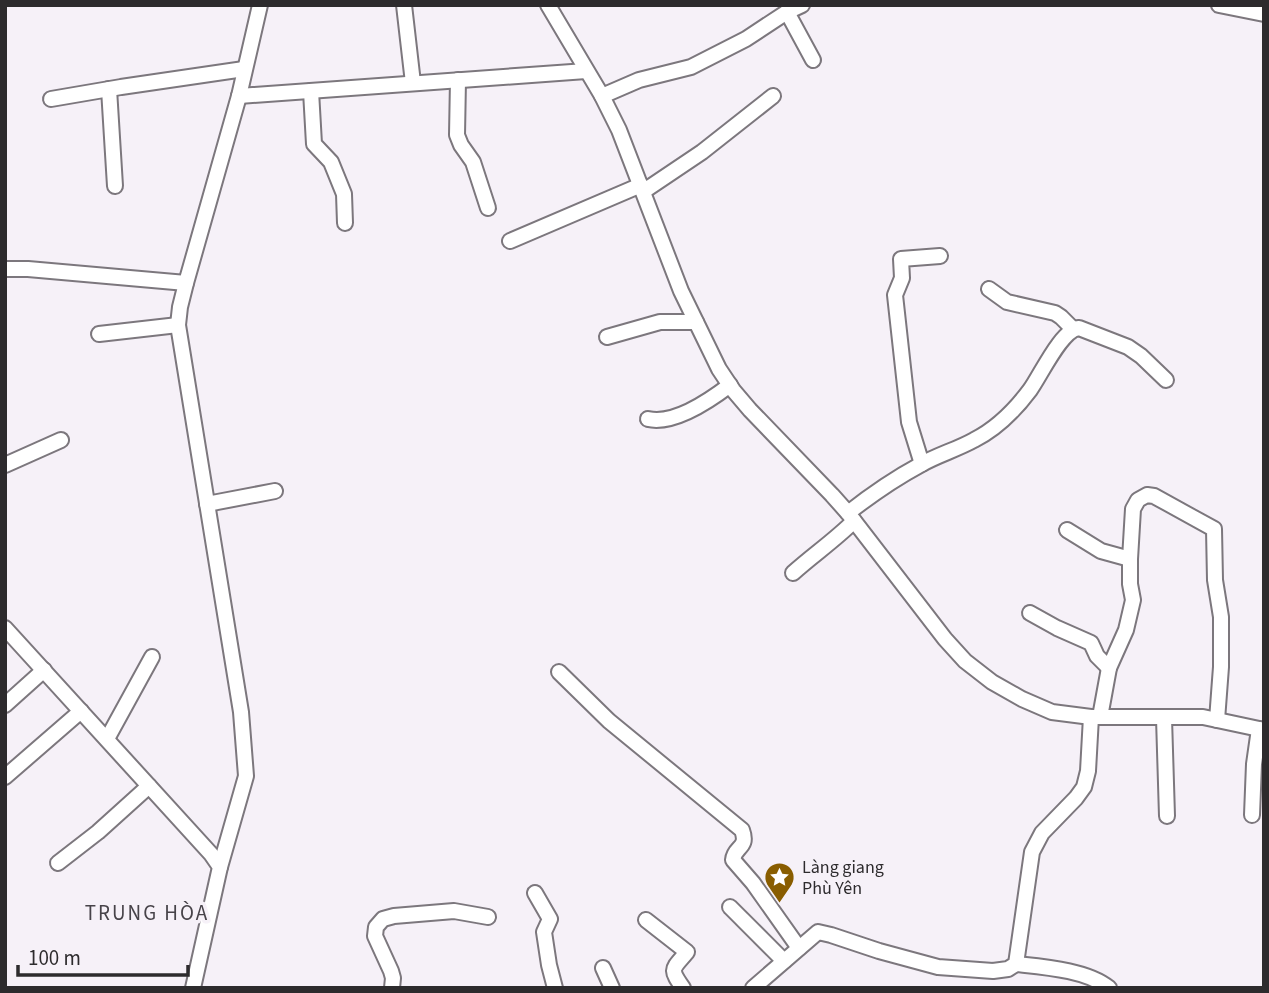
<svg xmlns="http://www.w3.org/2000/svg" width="1269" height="993" viewBox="0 0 1269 993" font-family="'Source Sans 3',sans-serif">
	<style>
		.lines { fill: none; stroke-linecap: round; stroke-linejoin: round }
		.minor-casing { stroke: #7c777d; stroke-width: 18 }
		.minor { stroke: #fff; stroke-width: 14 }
		.labels { text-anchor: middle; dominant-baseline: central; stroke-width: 7; stroke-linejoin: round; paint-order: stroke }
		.poi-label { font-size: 18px; fill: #2d2b2d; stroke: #f6f1f8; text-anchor: start }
		.quarter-label { font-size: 21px; letter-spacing: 2px; fill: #474349; stroke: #f6f1f8 }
	</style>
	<rect width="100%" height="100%" fill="#f6f1f8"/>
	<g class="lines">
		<defs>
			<g id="minor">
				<path d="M404 5 413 83"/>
				<path d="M548 5 602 96 619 130 681 291 719 369 733 390 750 410 832 495 848 513 945 639 965 661 992 682 1022 699 1052 712 1091 717H1203L1264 730"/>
				<path d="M1219 5 1264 14"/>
				<path d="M787 12 813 60"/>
				<path d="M458 80 457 135 461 145 473 162 488 208"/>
				<path d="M109 89 115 186"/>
				<path d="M311 91 314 144 331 162 344 194 345 223"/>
				<path d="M239 96 586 71"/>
				<path d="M602 96 639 80 691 67 746 39 787 12 802 5"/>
				<path d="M51 99 121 87 244 69"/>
				<path d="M644 191 702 152 773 96"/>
				<path d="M510 241 641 185"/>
				<path d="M5 269H28L186 283"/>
				<path d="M989 289 1007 302 1055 313 1061 317 1073 329"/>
				<path d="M99 334 178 325"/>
				<path d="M607 337 660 322H696"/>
				<path d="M648 419C674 425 709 401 730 385"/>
				<path d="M922 464 909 422 895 295 902 278 901 259 940 256"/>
				<path d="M5 465 61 440"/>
				<path d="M207 504 275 491"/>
				<path d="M848 513C871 495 894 479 920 465 937 455 956 450 974 440 996 429 1015 410 1030 390 1041 375 1061 330 1079 328L1128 347 1141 356 1166 380"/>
				<path d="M1067 530 1101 551 1130 559"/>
				<path d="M793 573C813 555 835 540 854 521"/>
				<path d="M1030 613 1057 628 1091 643 1097 656 1109 668"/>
				<path d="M5 628 211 854 220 867 193 988"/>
				<path d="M559 672 609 721 742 830C749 849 734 846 733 860L753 883 799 948"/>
				<path d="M5 705 44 670"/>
				<path d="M1100 717 1109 668 1126 630 1133 600 1130 584V559L1133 509 1138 500 1147 495 1154 496 1214 529 1215 580 1221 617V667L1217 720"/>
				<path d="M1164 718 1167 816"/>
				<path d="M107 739 152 657"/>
				<path d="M5 777 81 711"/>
				<path d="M1252 815 1254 764 1259 729"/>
				<path d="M58 863 98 832 149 786"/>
				<path d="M220 867 246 776 241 712 178 325 180 307 186 283 239 96 260 5"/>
				<path d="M535 893 550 919 544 932 549 965 555 988"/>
				<path d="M730 907 784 961"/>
				<path d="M646 920 687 952C672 970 669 968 683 988"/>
				<path d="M1016 964C1044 967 1087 970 1109 988"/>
				<path d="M603 968 612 988"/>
				<path d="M392 988 393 978 391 971 375 936 376 927 383 919 394 916 454 911 488 917"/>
				<path d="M753 988 818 932 831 935 879 951 938 967 993 971 1008 969 1016 964 1032 852 1042 833 1076 798 1084 787 1088 771 1091 717"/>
			</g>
		</defs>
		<use href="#minor" class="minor-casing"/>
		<use href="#minor" class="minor"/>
	</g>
	<defs>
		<symbol id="sight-pin" viewBox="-11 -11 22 30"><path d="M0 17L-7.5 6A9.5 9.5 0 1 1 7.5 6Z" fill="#895d00" stroke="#f6f1f8"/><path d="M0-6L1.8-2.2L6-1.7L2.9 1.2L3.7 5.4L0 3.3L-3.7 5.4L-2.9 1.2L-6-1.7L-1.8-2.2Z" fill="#fff"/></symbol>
	</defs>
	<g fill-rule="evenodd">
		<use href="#sight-pin" x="762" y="860" width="35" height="47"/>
	</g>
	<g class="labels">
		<g class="poi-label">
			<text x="802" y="867">Làng giang<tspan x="802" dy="21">Phù Yên</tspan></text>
		</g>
		<g class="quarter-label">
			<text x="147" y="913">TRUNG HÒA</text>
		</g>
	</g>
	<rect width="1269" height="993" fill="none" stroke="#2d2b2d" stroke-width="14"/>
	<path d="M18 965v10h170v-10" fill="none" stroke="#2d2b2d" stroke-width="3.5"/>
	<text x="28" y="965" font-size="21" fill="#2d2b2d" stroke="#f6f1f8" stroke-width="5" paint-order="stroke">100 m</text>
</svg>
